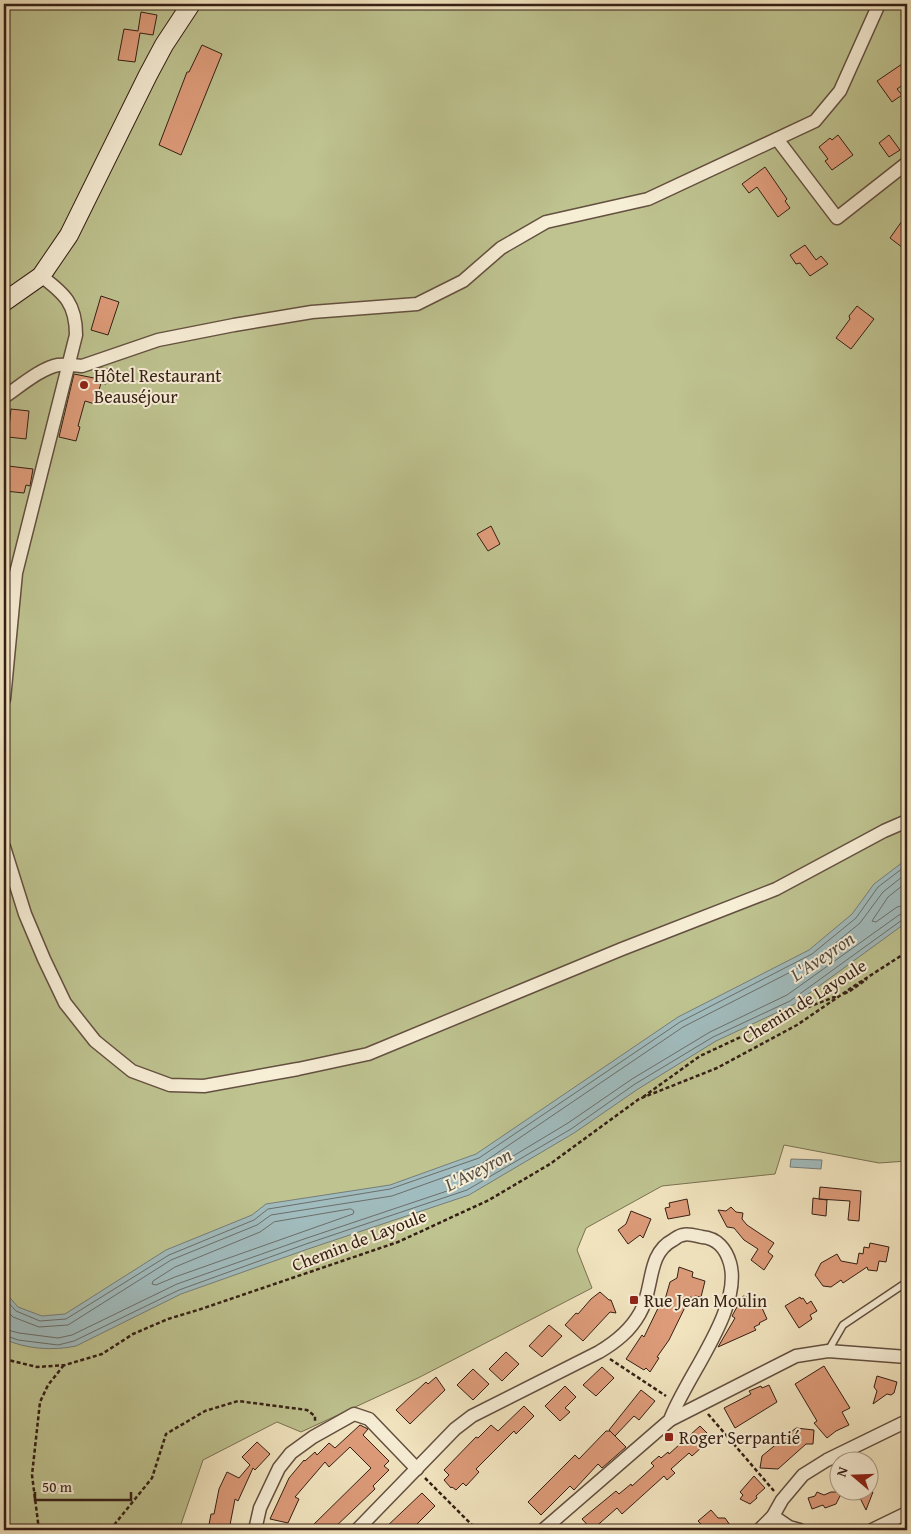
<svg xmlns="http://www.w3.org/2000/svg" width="911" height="1534" viewBox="0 0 911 1534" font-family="'Gentium Book Plus',serif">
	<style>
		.green { fill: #bec390; stroke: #7a7152 }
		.water { fill: #a1bcbe; stroke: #767d7a }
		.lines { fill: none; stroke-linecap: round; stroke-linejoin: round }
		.shore { stroke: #6b6e6a; stroke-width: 1 }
		.building { fill: #de9c7a; stroke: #351f15 }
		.lane-casing { stroke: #645040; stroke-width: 9 }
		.street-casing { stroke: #645040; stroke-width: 15 }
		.secondary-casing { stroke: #351f15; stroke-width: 20 }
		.path { stroke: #351f15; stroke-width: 2.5; stroke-dasharray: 4 2.5; stroke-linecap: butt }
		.lane { stroke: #f7eed6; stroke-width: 6 }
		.street { stroke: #f7eed6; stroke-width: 12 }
		.secondary { stroke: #f7eed6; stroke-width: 18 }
		.poi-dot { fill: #8f2418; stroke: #f7eed6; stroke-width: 2 }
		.labels { text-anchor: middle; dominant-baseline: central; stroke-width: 4; stroke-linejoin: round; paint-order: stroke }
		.poi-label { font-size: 18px; fill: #351f15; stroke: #f7eed6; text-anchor: start }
		.street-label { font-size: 18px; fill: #351f15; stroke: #f7eed6 }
		.water-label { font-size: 19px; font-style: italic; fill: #554e48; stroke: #f7eed6 }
	</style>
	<rect width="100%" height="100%" fill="#f2e5c0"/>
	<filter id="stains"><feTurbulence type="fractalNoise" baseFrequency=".004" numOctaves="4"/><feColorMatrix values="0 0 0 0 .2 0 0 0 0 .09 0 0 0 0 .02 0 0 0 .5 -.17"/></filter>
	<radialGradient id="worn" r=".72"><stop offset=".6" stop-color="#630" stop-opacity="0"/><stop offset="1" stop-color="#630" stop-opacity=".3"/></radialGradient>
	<path class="green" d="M4 4H907V1161L879 1163 784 1145 775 1174 662 1186 586 1228 577 1250 592 1288 418 1378 301 1432 277 1422 203 1460 179 1530H4Z"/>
	<g class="water">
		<path d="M907 859V922L793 1005 716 1041 638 1089 574 1133 469 1195 308 1249 181 1294 76 1346C52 1351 26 1349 4 1339V1291L18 1307 42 1316 65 1314 166 1250 252 1215 266 1204 390 1185 476 1154 678 1017 809 950 852 914 874 884Z"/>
		<path d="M791 1159 822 1160 821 1169 790 1167Z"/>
	</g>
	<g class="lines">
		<g class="shore">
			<path d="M907 882 888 897 872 921 876 922 897 907 907 905"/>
			<path d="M351 1209 354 1211 353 1214 175 1277 156 1285 152 1284 153 1281 175 1267 260 1232 274 1222Z"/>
			<path d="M4 1298 16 1311 40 1321 66 1319 169 1255 254 1220 268 1209 390 1189 479 1158 680 1022 812 954 856 918 878 887 907 865"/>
			<path d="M4 1308 13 1317 39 1327 68 1325 171 1260 257 1225 271 1215 392 1196 481 1164 683 1027 816 959 860 923 883 892 907 873"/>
			<path d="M4 1329 19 1333 58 1338 72 1335 177 1284 304 1239 465 1185 568 1123 632 1079 710 1032 787 995 899 915 907 912"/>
			<path d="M4 1335 18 1340 58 1345 74 1341 179 1290 306 1244 467 1190 571 1129 635 1084 713 1037 790 1001 902 920 907 919"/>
		</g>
	</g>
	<g class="building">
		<path d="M141 12 157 15 153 35 140 33 135 62 118 60 124 29 138 31Z"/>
		<path d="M202 45 222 54 181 155 159 145 187 72H189Z"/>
		<path d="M902 64 907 71V82L897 89 902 95 892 102 877 81Z"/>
		<path d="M838 135 853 155 832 170 825 161 828 159 819 147 830 138 832 140Z"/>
		<path d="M889 135 900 150 889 157 879 143Z"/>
		<path d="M765 167 787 199 785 201 790 208 778 217 757 187 749 193 742 184Z"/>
		<path d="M907 214V251L890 238Z"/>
		<path d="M805 245 816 260 821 256 828 264 810 276 800 263 796 264 790 255Z"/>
		<path d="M101 296 119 302 108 335 91 330Z"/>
		<path d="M857 306 874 319 851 349 836 338 850 319 849 316Z"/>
		<path d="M100 368 109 369 106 384 101 383 95 404 85 401 78 426 80 427 76 441 59 437 74 374 94 378 97 370Z"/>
		<path d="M11 409 29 411 26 439 8 437Z"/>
		<path d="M8 466 33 469 30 486 26 485 24 493 5 491Z"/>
		<path d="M491 526 500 544 488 551 477 534Z"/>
		<path d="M820 1187 861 1191 859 1221 848 1220 850 1201 819 1199 827 1200 826 1216 812 1214 813 1198 819 1199Z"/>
		<path d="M687 1199 690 1215 668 1219 665 1208 670 1207 669 1203Z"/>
		<path d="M731 1207 736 1212 743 1213 742 1219 747 1225 774 1243 768 1252 773 1256 764 1270 751 1260 758 1249 744 1240 734 1228 727 1227 718 1210 726 1211Z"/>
		<path d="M631 1211 651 1219 643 1238 640 1235 628 1244 618 1230 626 1224Z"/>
		<path d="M870 1243 889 1247 886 1262 879 1261 877 1271 868 1270 867 1267 843 1283 841 1280 831 1287 823 1286 815 1275 821 1263 837 1254 841 1261 857 1264 859 1253 863 1254 864 1247 869 1248Z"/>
		<path d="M679 1267 693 1272 692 1277 705 1281 701 1297 695 1296 694 1298 690 1297 669 1340 657 1357 659 1358 650 1372 646 1368 644 1370 626 1359 642 1335 644 1337 661 1302 664 1303 670 1282 677 1278Z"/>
		<path d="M600 1292 609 1300H611L616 1313 610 1312 583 1341 565 1325 576 1313 578 1314 591 1299Z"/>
		<path d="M743 1296 758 1299 767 1319 759 1323 760 1324 754 1327 756 1330 718 1347 735 1318 732 1316Z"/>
		<path d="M800 1297 801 1299 803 1298 807 1304 811 1301 817 1311 810 1315 812 1319 799 1328 785 1306Z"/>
		<path d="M549 1325 562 1336 542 1357 529 1346Z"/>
		<path d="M506 1352 519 1364 502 1381 489 1369Z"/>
		<path d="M824 1366 850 1408 842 1412 849 1425 836 1431 827 1438 814 1423 817 1421 795 1384Z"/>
		<path d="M602 1367 614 1378 596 1396 583 1385Z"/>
		<path d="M473 1369 489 1384 473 1400 457 1385Z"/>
		<path d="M877 1376 897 1382 894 1393 891 1395 887 1394 873 1404 877 1391 874 1387Z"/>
		<path d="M436 1377 445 1390 410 1424 396 1410 426 1382 428 1384Z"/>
		<path d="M769 1385 777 1402 735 1428 724 1408 751 1394 749 1391 761 1386 762 1388Z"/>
		<path d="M565 1386 576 1397 565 1408 570 1412 560 1421 545 1406Z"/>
		<path d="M641 1390 655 1401 639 1420 634 1416 615 1436 609 1430Z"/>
		<path d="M524 1406 534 1416 516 1434 514 1431 476 1469 479 1472 466 1486 463 1483 456 1490 452 1487 451 1488 444 1480 449 1475 444 1470 476 1437 478 1438 491 1425 498 1431Z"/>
		<path d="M360 1425 368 1429 363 1435 389 1461 384 1466 389 1470 373 1486 375 1489 332 1530H308L371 1468 350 1447 329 1467 325 1462 295 1497 299 1499 288 1523 270 1519 289 1478 304 1460 305 1461 315 1452 317 1455 329 1443 335 1448Z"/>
		<path d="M700 1426 712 1438 692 1456 689 1453 671 1469 675 1473 667 1480 664 1476 622 1514 617 1508 592 1530 582 1519 616 1491 619 1494 631 1484 632 1486 654 1466 651 1463 659 1456 661 1458 668 1452 669 1454Z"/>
		<path d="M796 1428 814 1430 813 1444H806L778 1469 760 1468 762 1456Z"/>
		<path d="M606 1431H610L626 1447 602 1468 598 1464 574 1490 570 1486 541 1515 528 1502 575 1455 579 1459Z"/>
		<path d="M257 1442 270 1454 255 1470 253 1468 238 1501 235 1499 229 1530H208L211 1514H214L219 1489 227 1472 239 1478 250 1465 242 1457Z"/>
		<path d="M754 1476 765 1488 756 1496 757 1498 750 1504 740 1499 743 1495 740 1492Z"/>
		<path d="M817 1492 824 1495 831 1492H842L836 1504 825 1508 823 1505 812 1509 808 1498 815 1496Z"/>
		<path d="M857 1492H873L866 1510Z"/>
		<path d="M422 1493 435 1506 411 1530H383Z"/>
		<path d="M711 1510 718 1518H725L730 1525 725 1530H707L698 1521Z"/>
	</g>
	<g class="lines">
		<defs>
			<path id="lane" d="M828 1351 843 1325 907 1282"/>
			<g id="street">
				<path d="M777 139 837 218 907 163"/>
				<path d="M4 397C19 387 41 368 58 365 66 364 73 365 82 366L158 340 234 325 312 312 417 304 463 281 501 248 546 222 648 199 815 121 840 91 879 4"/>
				<path d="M4 699 16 573 76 335C76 304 65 294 41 276"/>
				<path d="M4 847 25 914 44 959 65 1003 95 1041 132 1071 170 1085 204 1086 298 1069 368 1054 622 949 776 889 884 831 907 821"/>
				<path d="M670 1420 796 1356 828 1351 907 1357"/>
				<path d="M773 1516 789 1527 800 1530"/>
				<path d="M255 1530 260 1508 279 1468 291 1453 313 1437 354 1414 369 1419 417 1469"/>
				<path d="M357 1530 455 1429 472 1416 599 1352C616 1342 630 1331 640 1313 654 1290 646 1254 673 1240 676 1238 680 1235 683 1235 688 1233 697 1236 702 1237 717 1238 726 1249 730 1263 743 1309 685 1378 670 1420L543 1530"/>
				<path d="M759 1530 773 1516 782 1500 803 1475 827 1460 907 1421"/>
				<path d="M872 1530 907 1513"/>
			</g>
			<path id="secondary" d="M4 302 41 276 69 235 148 75 164 45 191 4"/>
		</defs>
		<use href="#lane" class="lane-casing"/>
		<use href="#street" class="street-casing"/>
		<use href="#secondary" class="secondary-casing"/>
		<g class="path">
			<path d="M844 994 850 991 867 979"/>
			<path d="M643 1097 700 1056 790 1014 837 996"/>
			<path d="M4 1359 37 1367 65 1365 102 1354 133 1334 168 1319 201 1309 398 1242 489 1200 550 1164 639 1099 717 1068 797 1025 857 984 907 952"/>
			<path d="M610 1359 666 1396"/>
			<path d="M708 1414 774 1491"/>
			<path d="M425 1478 477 1530"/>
			<path d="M39 1530 32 1475 40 1402 48 1385 64 1365"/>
			<path d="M110 1530 152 1478 166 1434 205 1411 238 1401 307 1410 315 1416V1423"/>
		</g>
		<use href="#lane" class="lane"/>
		<use href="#street" class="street"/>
		<use href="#secondary" class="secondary"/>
	</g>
	<g class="poi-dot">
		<circle cx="84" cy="385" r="5"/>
		<rect x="629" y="1295" width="10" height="10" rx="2.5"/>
		<rect x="664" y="1432" width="10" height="10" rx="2.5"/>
	</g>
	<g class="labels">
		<g class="poi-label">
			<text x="94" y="375">Hôtel Restaurant<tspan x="94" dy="21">Beauséjour</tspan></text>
			<text x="644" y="1300">Rue Jean Moulin</text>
			<text x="679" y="1437">Roger Serpantié</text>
		</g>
		<g class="street-label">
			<text transform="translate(804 1001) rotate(-32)">Chemin de Layoule</text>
			<text transform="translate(359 1240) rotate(-21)">Chemin de Layoule</text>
		</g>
		<g class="water-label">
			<text transform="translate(822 956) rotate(-34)">L'Aveyron</text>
			<text transform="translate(478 1169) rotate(-27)">L'Aveyron</text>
		</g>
	</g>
	<rect width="911" height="1534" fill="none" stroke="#f2e5c0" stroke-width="20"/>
	<rect x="5" y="5" width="901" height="1524" fill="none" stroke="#351f15" stroke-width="2.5"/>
	<rect x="10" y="10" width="891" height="1514" fill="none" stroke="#351f15"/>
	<g transform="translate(854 1476) rotate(289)"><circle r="24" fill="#f7eed6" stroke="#a99b89"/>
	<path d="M0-4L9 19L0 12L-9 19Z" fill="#8f2418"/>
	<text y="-8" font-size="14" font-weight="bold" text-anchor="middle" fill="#351f15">N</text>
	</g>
	<path d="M35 1492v8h96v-8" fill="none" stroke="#351f15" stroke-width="2.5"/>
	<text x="42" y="1492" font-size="15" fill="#351f15" stroke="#f7eed6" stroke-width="4" paint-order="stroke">50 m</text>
	<rect width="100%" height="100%" filter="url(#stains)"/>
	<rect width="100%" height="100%" fill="url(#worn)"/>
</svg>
